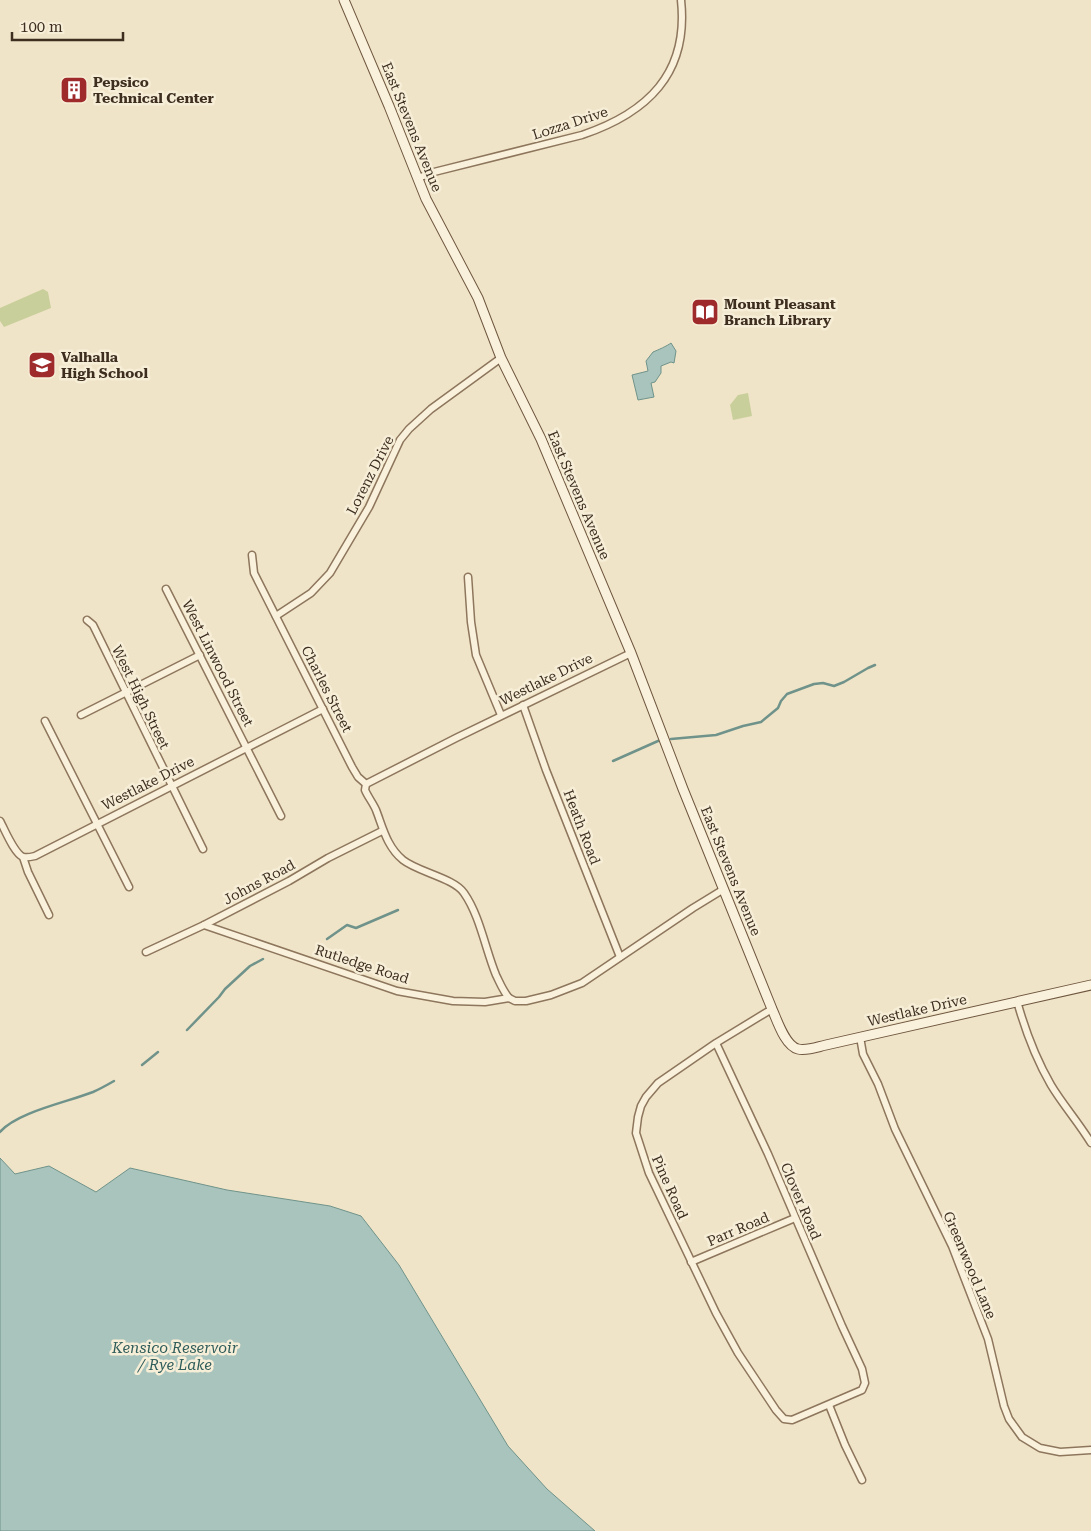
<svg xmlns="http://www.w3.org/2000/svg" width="1091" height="1531" viewBox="0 0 1091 1531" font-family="'Roboto Serif',serif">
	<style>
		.green { fill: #c9cf9b }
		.water { fill: #a9c4bc; stroke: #6f938a }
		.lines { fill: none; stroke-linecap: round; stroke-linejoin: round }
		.stream { stroke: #6f938a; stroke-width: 2.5 }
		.street-casing { stroke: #8d765c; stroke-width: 9 }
		.secondary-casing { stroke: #6f573f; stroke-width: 11 }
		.street { stroke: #faf1dc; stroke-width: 6 }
		.secondary { stroke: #faf1dc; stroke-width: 9 }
		.labels { text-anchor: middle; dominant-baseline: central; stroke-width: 5; stroke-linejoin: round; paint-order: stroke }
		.poi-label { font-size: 14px; font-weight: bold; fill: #3d2e20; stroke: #f7eed8; text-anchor: start }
		.street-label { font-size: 14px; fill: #3d2e20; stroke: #f7eed8 }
		.water-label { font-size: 15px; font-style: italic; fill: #2f5d5a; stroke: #f7eed8 }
	</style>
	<rect width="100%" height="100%" fill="#f0e4c8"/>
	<g class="green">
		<path d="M43 289 48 292 51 308 4 327 0 321V308Z"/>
		<path d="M748 393 752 416 733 420 730 405 738 395Z"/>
	</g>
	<g class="water">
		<path d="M671 343 676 351 674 363 671 362 661 366V373L655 382 651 383 654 397 638 400 632 375 648 371 646 361 653 352C658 350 667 346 671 343Z"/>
		<path d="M0 1158 15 1174 49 1166 96 1192 130 1168 227 1190 330 1206 361 1216 399 1265 508 1446 547 1489 595 1531H0Z"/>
	</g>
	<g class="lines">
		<g class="stream">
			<path d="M671 739 716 735 743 726 761 722 778 708 781 701 787 694 814 684 823 683 834 686 844 682 868 668 875 665"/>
			<path d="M613 761 658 741"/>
			<path d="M327 939 347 925 356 928 398 910"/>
			<path d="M187 1030 219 997 225 989 250 966 263 959"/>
			<path d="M142 1065 158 1052"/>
			<path d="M0 1132C17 1112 68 1102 93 1092 100 1089 107 1085 114 1081"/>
		</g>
		<defs>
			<g id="street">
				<path d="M418 178 434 172 582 135C647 113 689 74 681 0"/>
				<path d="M252 555 254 573 352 767 358 777 366 784 365 790C368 797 373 803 376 810 383 828 387 847 403 860 418 872 454 878 464 893 480 916 485 948 496 975 500 983 503 991 509 998"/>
				<path d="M468 577 471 622 476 655 501 715"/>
				<path d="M166 589 281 816"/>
				<path d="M276 616 311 593 330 573 369 507 400 440 409 429 431 409 501 358"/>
				<path d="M87 620 93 625 203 849"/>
				<path d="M523 705 546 770 620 957"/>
				<path d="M81 715 200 655"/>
				<path d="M45 721 129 887"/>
				<path d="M366 784 456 738 631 653"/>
				<path d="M0 821C5 830 14 853 23 857 27 858 31 857 35 856L323 709"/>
				<path d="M23 857 28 872 49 915"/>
				<path d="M204 925 397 991 453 1001 485 1002 509 998 515 1001H526L551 995 582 983 693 908 724 889"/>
				<path d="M146 952 204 925 289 881 328 858 382 831"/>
				<path d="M1017 1001C1025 1030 1036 1059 1051 1085 1063 1105 1079 1123 1091 1143"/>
				<path d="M860 1037 863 1054 878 1084 895 1129 952 1246 988 1339 1004 1406 1009 1419 1022 1437 1040 1448 1060 1452 1091 1450"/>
				<path d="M716 1043 768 1154 842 1326 862 1369 865 1383 862 1390 792 1420 784 1419 776 1410 738 1353 716 1313 649 1173 636 1133 638 1117 641 1106 646 1097 658 1083 716 1043 772 1009"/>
				<path d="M691 1262 795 1218"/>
				<path d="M829 1405 845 1445 862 1480"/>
			</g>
			<path id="secondary" d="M344 0 389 106 426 199 478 298 501 358 541 439 631 653 683 789 772 1009C777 1020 785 1046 798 1049 807 1051 817 1047 826 1045L1091 985"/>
		</defs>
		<use href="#street" class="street-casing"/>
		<use href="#secondary" class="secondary-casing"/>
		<use href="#street" class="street"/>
		<use href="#secondary" class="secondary"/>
	</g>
	<defs>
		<symbol id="building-square" viewBox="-11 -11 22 22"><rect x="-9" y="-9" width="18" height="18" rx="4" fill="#9e2a2b" stroke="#f7eed8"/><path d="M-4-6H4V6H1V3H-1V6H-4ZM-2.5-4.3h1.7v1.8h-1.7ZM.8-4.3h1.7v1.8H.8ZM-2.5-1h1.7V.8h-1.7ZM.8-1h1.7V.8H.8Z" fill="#fff"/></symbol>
		<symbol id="library-square" viewBox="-11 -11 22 22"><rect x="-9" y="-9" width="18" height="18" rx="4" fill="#9e2a2b" stroke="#f7eed8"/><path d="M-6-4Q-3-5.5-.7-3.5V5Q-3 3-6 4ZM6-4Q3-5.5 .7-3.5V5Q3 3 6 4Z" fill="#fff"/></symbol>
		<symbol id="school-square" viewBox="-11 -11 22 22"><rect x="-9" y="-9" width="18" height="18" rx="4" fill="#9e2a2b" stroke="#f7eed8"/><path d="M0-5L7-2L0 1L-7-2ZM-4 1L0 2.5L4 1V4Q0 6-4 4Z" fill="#fff"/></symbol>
	</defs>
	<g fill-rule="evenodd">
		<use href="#building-square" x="58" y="74" width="32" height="32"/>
		<use href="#library-square" x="689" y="296" width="32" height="32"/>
		<use href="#school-square" x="26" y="349" width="32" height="32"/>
	</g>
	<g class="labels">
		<g class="poi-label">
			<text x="93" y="82">Pepsico<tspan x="93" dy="16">Technical Center</tspan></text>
			<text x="724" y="304">Mount Pleasant<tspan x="724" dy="16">Branch Library</tspan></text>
			<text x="61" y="357">Valhalla<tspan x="61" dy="16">High School</tspan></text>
		</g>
		<g class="street-label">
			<text transform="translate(570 123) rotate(-18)">Lozza Drive</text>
			<text transform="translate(412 127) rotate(68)">East Stevens Avenue</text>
			<text transform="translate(370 475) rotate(-63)">Lorenz Drive</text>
			<text transform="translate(579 495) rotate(67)">East Stevens Avenue</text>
			<text transform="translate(218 663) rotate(63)">West Linwood Street</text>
			<text transform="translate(546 679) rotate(-26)">Westlake Drive</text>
			<text transform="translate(327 689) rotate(63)">Charles Street</text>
			<text transform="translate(141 697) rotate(64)">West High Street</text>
			<text transform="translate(148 783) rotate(-27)">Westlake Drive</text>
			<text transform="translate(582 827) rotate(69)">Heath Road</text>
			<text transform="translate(731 871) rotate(68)">East Stevens Avenue</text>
			<text transform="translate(259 882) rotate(-28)">Johns Road</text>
			<text transform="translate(362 964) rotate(18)">Rutledge Road</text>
			<text transform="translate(917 1010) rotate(-13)">Westlake Drive</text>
			<text transform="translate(670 1187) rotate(66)">Pine Road</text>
			<text transform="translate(801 1201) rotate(67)">Clover Road</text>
			<text transform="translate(738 1229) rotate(-23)">Parr Road</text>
			<text transform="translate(970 1265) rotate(67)">Greenwood Lane</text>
		</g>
		<g class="water-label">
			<text x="175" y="1348">Kensico Reservoir<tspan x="175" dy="17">/ Rye Lake</tspan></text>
		</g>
	</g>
	<path d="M12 32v8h111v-8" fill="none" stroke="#3d2e20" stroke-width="2.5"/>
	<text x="20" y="32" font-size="15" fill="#3d2e20" stroke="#f7eed8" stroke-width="4" paint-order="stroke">100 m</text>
</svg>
